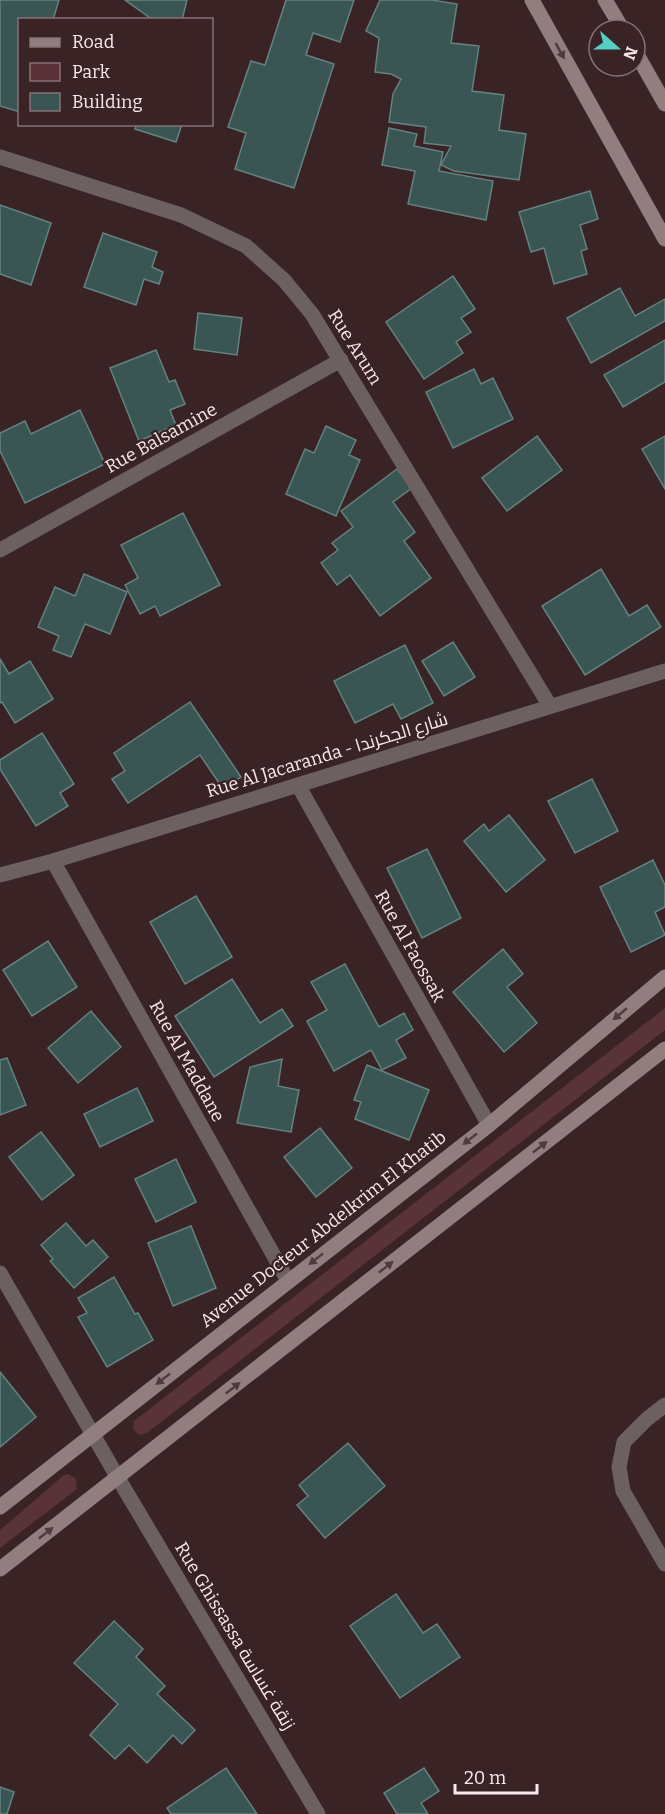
<svg xmlns="http://www.w3.org/2000/svg" width="665" height="1814" viewBox="0 0 665 1814" font-family="Bitter,Cairo,serif">
	<style>
		.green { fill: #593337 }
		.building { fill: #395654; stroke: #64827f; stroke-width: 1.5 }
		.lines { fill: none; stroke-linecap: round; stroke-linejoin: round }
		.street { stroke: #6c6061; stroke-width: 15 }
		.secondary { stroke: #917e7f; stroke-width: 15 }
		.oneway { fill: #4f3a3c }
		.labels { text-anchor: middle; dominant-baseline: central; stroke-width: 4.5; stroke-linejoin: round; paint-order: stroke }
		.street-label { font-size: 18px; fill: #f9e9ea; stroke: #392325 }
	</style>
	<rect width="100%" height="100%" fill="#392325"/>
	<g class="green">
		<path d="M665 1008V1030L147 1433 139 1435 133 1429 134 1421Z"/>
		<path d="M68 1474 76 1479 77 1489 0 1548V1530L64 1475Z"/>
	</g>
	<g class="building">
		<path d="M0 0H59L53 20H20V112L0 106Z"/>
		<path d="M125 0H187L182 20H153Z"/>
		<path d="M286 0H354L340 42 313 33 306 55 334 64 294 188 235 169 246 133 228 127 251 61 265 65Z"/>
		<path d="M380 0H432L457 4 451 43 479 46 472 91 504 95 499 130 526 134 519 180 454 171 441 165 451 146 424 143 426 127 389 122 393 94 401 79 391 74 375 72 379 38 366 31Z"/>
		<path d="M137 124H182L176 142 135 129Z"/>
		<path d="M389 128 417 134 414 146 443 152 439 171 493 181 486 220 408 204 415 171 382 165Z"/>
		<path d="M590 191 598 219 580 225 587 249 581 251 587 274 554 284 544 248 531 252 519 212Z"/>
		<path d="M0 205 51 223 31 285 0 274Z"/>
		<path d="M103 233 157 252 152 267 163 272 159 284 144 279 136 305 84 287Z"/>
		<path d="M453 276 475 309 461 318 471 332 456 342 463 353 424 379 386 322Z"/>
		<path d="M620 288 635 316 665 299V321L591 363 567 318Z"/>
		<path d="M198 313 242 318 237 355 194 349Z"/>
		<path d="M665 340V382L623 407 604 375Z"/>
		<path d="M156 350 169 382 175 380 185 404 170 410 176 425 139 441 110 368Z"/>
		<path d="M474 369 481 384 493 378 513 419 453 448 426 392Z"/>
		<path d="M80 410 105 464 25 503 0 451V433L25 421 31 434Z"/>
		<path d="M326 426 356 440 349 455 360 460 336 516 286 494 305 449 314 453Z"/>
		<path d="M537 436 562 470 507 511 482 478Z"/>
		<path d="M665 436V489L642 449Z"/>
		<path d="M397 469 412 488 393 502 415 532 404 541 431 578 380 616 350 575 337 585 321 563 338 550 332 543 353 527 341 511Z"/>
		<path d="M183 513 220 585 160 616 155 606 140 614 125 585 138 578 121 545Z"/>
		<path d="M601 569 629 616 647 605 661 627 585 675 542 606Z"/>
		<path d="M84 574 127 592 110 634 85 624 71 657 53 650 59 636 38 627 55 587 75 596Z"/>
		<path d="M453 642 475 677 444 696 422 661Z"/>
		<path d="M405 645 433 703 401 719 393 704 355 723 334 681Z"/>
		<path d="M0 659 9 674 30 661 53 699 15 723 2 702 0 703Z"/>
		<path d="M190 702 241 777 223 789 200 755 128 803 112 779 125 771 114 753Z"/>
		<path d="M42 733 74 784 60 793 68 806 36 826 0 769V760Z"/>
		<path d="M592 779 618 831 575 853 548 801Z"/>
		<path d="M509 815 545 860 506 892 464 841 484 824 489 831Z"/>
		<path d="M427 849 461 918 422 938 387 868Z"/>
		<path d="M653 860 665 885V907L655 912 665 935 631 952 600 887Z"/>
		<path d="M196 896 232 957 185 984 150 922Z"/>
		<path d="M48 941 77 987 32 1016 3 970Z"/>
		<path d="M503 949 523 974 507 987 537 1023 504 1052 453 992Z"/>
		<path d="M345 964 379 1027 404 1013 413 1030 396 1040 406 1058 382 1070 371 1050 334 1071 307 1021 327 1010 311 982Z"/>
		<path d="M232 979 260 1023 282 1009 293 1026 214 1077 175 1016Z"/>
		<path d="M91 1011 121 1047 78 1083 48 1048Z"/>
		<path d="M7 1058 26 1105 0 1115V1060Z"/>
		<path d="M282 1059 278 1086 299 1090 291 1132 237 1123 250 1067Z"/>
		<path d="M367 1065 429 1090 409 1140 355 1119 361 1102 354 1100Z"/>
		<path d="M137 1088 153 1121 100 1147 84 1114Z"/>
		<path d="M320 1128 352 1168 316 1197 284 1157Z"/>
		<path d="M41 1132 74 1175 42 1200 9 1157Z"/>
		<path d="M176 1159 196 1202 156 1222 135 1179Z"/>
		<path d="M66 1223 86 1246 93 1240 108 1257 74 1288 50 1261 53 1259 41 1245Z"/>
		<path d="M191 1226 216 1288 173 1306 148 1243Z"/>
		<path d="M114 1277 135 1314 138 1313 153 1340 107 1367 78 1317 87 1313 78 1298Z"/>
		<path d="M0 1372 36 1417 0 1447Z"/>
		<path d="M348 1443 385 1486 325 1538 297 1505 308 1496 299 1485Z"/>
		<path d="M396 1594 423 1633 437 1624 460 1657 400 1698 350 1626Z"/>
		<path d="M114 1621 143 1649 136 1657 165 1686 157 1694 195 1730 182 1744 173 1735 147 1763 129 1745 115 1759 90 1735 118 1704 74 1663Z"/>
		<path d="M226 1768 257 1814H171L167 1808Z"/>
		<path d="M424 1768 439 1791 421 1803 428 1814H397L384 1793Z"/>
		<path d="M0 1787 14 1792 7 1814H0Z"/>
	</g>
	<g class="lines">
		<g class="street">
			<path d="M0 157 181 215 246 246 284 280 312 314 550 706"/>
			<path d="M0 550 341 360"/>
			<path d="M298 785 489 1125"/>
			<path d="M53 861 288 1281"/>
			<path d="M0 875 53 861 298 785 665 671"/>
			<path d="M0 1273 118 1478 318 1814"/>
			<path d="M665 1405 647 1419 624 1442 619 1467 623 1491 665 1564"/>
		</g>
		<g class="secondary">
			<path d="M532 0 665 239"/>
			<path d="M605 0 623 30"/>
			<path d="M635 51 665 104"/>
			<path d="M0 1507 489 1125 665 977"/>
			<path d="M0 1569 665 1049"/>
		</g>
	</g>
	<defs><path id="oneway-solid" d="M-6-.8H1V-3.2L6.5 0L1 3.2V.8H-6Z" transform="scale(1.5)"/></defs>
	<g class="oneway">
		<use href="#oneway-solid" transform="translate(560 51) rotate(61)"/>
		<use href="#oneway-solid" transform="translate(620 1014) rotate(140)"/>
		<use href="#oneway-solid" transform="translate(470 1139) rotate(142)"/>
		<use href="#oneway-solid" transform="translate(540 1147) rotate(-38)"/>
		<use href="#oneway-solid" transform="translate(316 1259) rotate(142)"/>
		<use href="#oneway-solid" transform="translate(386 1267) rotate(-38)"/>
		<use href="#oneway-solid" transform="translate(163 1379) rotate(142)"/>
		<use href="#oneway-solid" transform="translate(233 1388) rotate(-38)"/>
		<use href="#oneway-solid" transform="translate(46 1533) rotate(-38)"/>
	</g>
	<g class="labels">
		<g class="street-label">
			<text transform="translate(355 347) rotate(58)">Rue Arum</text>
			<text transform="translate(161 438) rotate(-29)">Rue Balsamine</text>
			<text transform="translate(327 755) rotate(-17)">Rue Al Jacaranda - شارع الجكرندا</text>
			<text transform="translate(410 946) rotate(61)">Rue Al Faossak</text>
			<text transform="translate(187 1061) rotate(61)">Rue Al Maddane</text>
			<text transform="translate(323 1229) rotate(-38)">Avenue Docteur Abdelkrim El Khatib</text>
			<text transform="translate(235 1636) rotate(59)">Rue Ghissassa زنقة غساسة</text>
		</g>
	</g>
	<rect x="18" y="18" width="195" height="108" fill="#392325" stroke="#867274" stroke-width="1.5"/>
	<rect x="30" y="38" width="30" height="9" fill="#917e7f" stroke="#867274" stroke-width="1.5"/>
	<text x="72" y="48" font-size="18" fill="#f9e9ea">Road</text>
	<rect x="30" y="63" width="30" height="18" fill="#593337" stroke="#867274" stroke-width="1.5"/>
	<text x="72" y="78" font-size="18" fill="#f9e9ea">Park</text>
	<rect x="30" y="93" width="30" height="18" fill="#395654" stroke="#867274" stroke-width="1.5"/>
	<text x="72" y="108" font-size="18" fill="#f9e9ea">Building</text>
	<g transform="translate(617 48) rotate(111)"><circle r="28" fill="#392325" stroke="#867274" stroke-width="1.5"/>
	<path d="M0-4.5L10 22L0 15L-10 22Z" fill="#55cec6"/>
	<text y="-9" font-size="16" font-weight="bold" text-anchor="middle" fill="#f9e9ea">N</text>
	</g>
	<path d="M455 1784v9h82v-9" fill="none" stroke="#f9e9ea" stroke-width="3"/>
	<text x="464" y="1784" font-size="18" fill="#f9e9ea" stroke="#392325" stroke-width="4.5" paint-order="stroke">20 m</text>
</svg>
